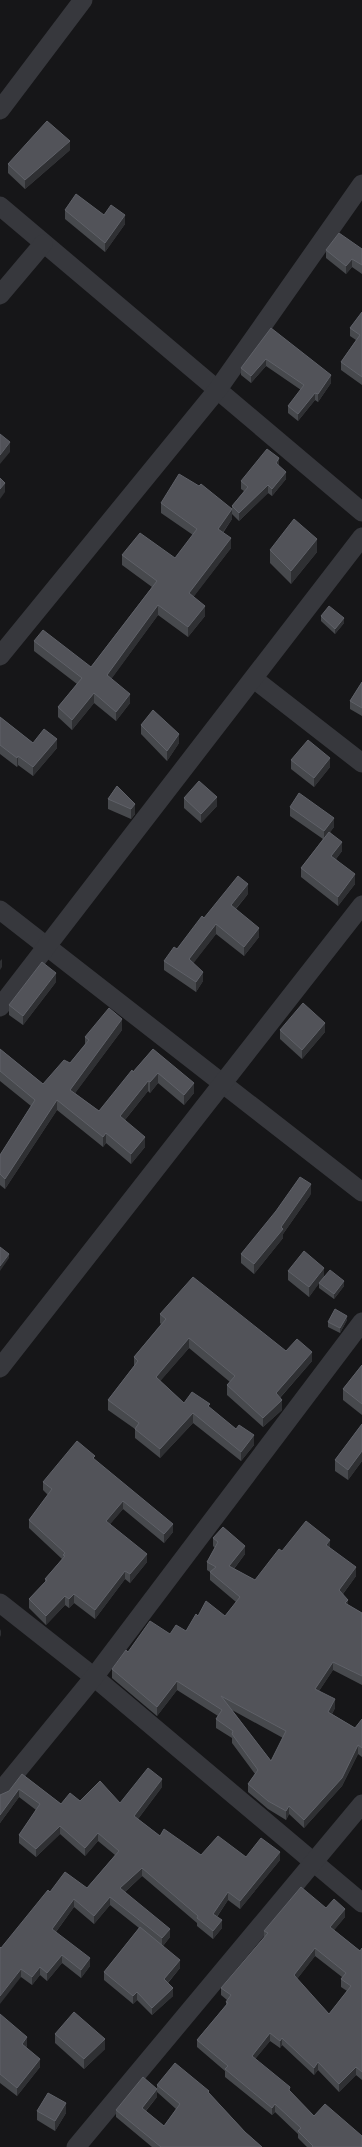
<svg xmlns="http://www.w3.org/2000/svg" width="362" height="2147" viewBox="0 0 362 2147" font-family="'Nunito Sans',sans-serif">
	<style>
		.lines { fill: none; stroke-linecap: round; stroke-linejoin: round }
		.street { stroke: #37383d; stroke-width: 19 }
		.wall { fill: #47494d; fill-rule: evenodd }
		.shaded-wall { fill: #2f3033 }
		.building { fill: #525359; stroke: #5f6168; fill-rule: evenodd }
	</style>
	<rect width="100%" height="100%" fill="#161618"/>
	<g class="lines">
		<g class="street">
			<path d="M0 110 83 0"/>
			<path d="M0 206 362 512"/>
			<path d="M0 295 43 244"/>
			<path d="M0 656 218 389 362 184"/>
			<path d="M254 679 362 763"/>
			<path d="M0 910 362 1192"/>
			<path d="M0 1007 362 537"/>
			<path d="M0 1368 362 905"/>
			<path d="M0 1603 94 1677 362 1903"/>
			<path d="M0 1792 94 1677 362 1322"/>
			<path d="M76 2147 362 1804"/>
		</g>
	</g>
	<g class="wall">
		<path d="M70 150 25 189 8 173V164Z"/>
		<path d="M65 210 104 215 125 224 105 252 65 219Z"/>
		<path d="M362 249V274L352 267 346 274 326 258V250Z"/>
		<path d="M362 312V385L341 370V362L356 340 350 336V328Z"/>
		<path d="M271 328 331 383 318 402 315 400 298 421 288 413V406L301 390 266 366 251 383 241 375V368Z"/>
		<path d="M279 466 286 479 272 496 268 493 239 521 232 514V519L223 533 231 548 193 597 205 616 188 637 158 615 111 679 130 703 116 721 94 703 72 730 58 717V707L77 684 34 651V641L91 667 152 587 122 565V555L175 558 193 535 161 513V503L232 508V506L244 491 241 489V481Z"/>
		<path d="M270 550 317 552 291 584 270 563Z"/>
		<path d="M321 616 344 623 335 634 321 621Z"/>
		<path d="M362 682V716L350 709V701Z"/>
		<path d="M0 717 33 743 57 748 33 776 18 765 17 767 0 754Z"/>
		<path d="M141 725 179 743 167 761 141 734Z"/>
		<path d="M291 760 330 767 314 787 291 769Z"/>
		<path d="M117 786 135 814 131 819 108 809V799Z"/>
		<path d="M184 798 217 806 201 823 184 808Z"/>
		<path d="M290 807 334 827 330 832 342 851 336 859 355 884 338 906 301 877V868L323 839 290 816Z"/>
		<path d="M248 894 236 909 259 937 244 956 216 934 193 963 203 981 196 992 164 970V961L177 949 204 918Z"/>
		<path d="M56 982 23 1025 9 1015V1005Z"/>
		<path d="M122 1030 75 1093 99 1111 153 1049 194 1093 184 1105 158 1083 150 1093 148 1091 125 1120 145 1147 131 1164 106 1143 103 1147 57 1110 5 1189 0 1185V1155L31 1106 0 1081V1049L43 1084 70 1063 85 1044V1037Z"/>
		<path d="M280 1030 325 1032 302 1059 280 1039Z"/>
		<path d="M311 1194 283 1234V1238L254 1274 241 1263V1254Z"/>
		<path d="M288 1271 324 1277 344 1286 334 1299 319 1288V1283L309 1297 288 1280Z"/>
		<path d="M160 1314 286 1351 312 1361 280 1398 282 1410 263 1427 227 1395V1385L230 1382 189 1348 160 1381 184 1403 210 1408 254 1445 241 1461 193 1423 160 1458 135 1438V1429L108 1410V1400L134 1366V1357L161 1324 160 1323Z"/>
		<path d="M347 1320 340 1333 328 1327V1322Z"/>
		<path d="M362 1365V1415L343 1400V1389Z"/>
		<path d="M362 1424V1461L348 1480 335 1471V1460Z"/>
		<path d="M95 1460 173 1532 164 1543 123 1509 110 1524 147 1562 130 1583 125 1579 95 1619 74 1603 69 1608 65 1605 46 1625 29 1608V1599L45 1582V1579L62 1559 29 1528V1520L48 1495 43 1490V1482Z"/>
		<path d="M213 1538 245 1554 234 1569 255 1580 282 1551 330 1548 356 1576 343 1594 348 1605 362 1613V1688V1685L333 1670 319 1691 335 1708 332 1714 355 1728 362 1719V1757L358 1754 342 1786 304 1828 289 1814 286 1820 268 1809 248 1792V1784L255 1774 232 1743V1738L216 1728V1719L218 1716 177 1690 157 1716 112 1678V1669L128 1652 170 1634 186 1631 198 1616H225L236 1602 210 1580V1572L207 1570V1562L215 1548 213 1546ZM232 1710 283 1738 271 1761Z"/>
		<path d="M22 1774 61 1804 80 1801 120 1803 162 1787 138 1819 160 1836 201 1855 246 1857 280 1860 240 1909 228 1900 217 1917 222 1928 213 1939 197 1926V1923L142 1876 125 1892 170 1937 163 1946 180 1968 168 1983 173 1996 152 2015 137 2000 133 2004 104 1980V1972L139 1928 110 1905 94 1924 74 1907 56 1932 90 1966 81 1978 62 1963 47 1981 40 1975 32 1985 21 1977 1 1948 50 1892 87 1888 115 1855 98 1841 85 1856 60 1834 36 1857 19 1843V1835L36 1810 19 1797 0 1823V1795L9 1791Z"/>
		<path d="M326 1908 345 1917 334 1930 360 1951 362 1948V2080L356 2075 339 2092 318 2070 314 2075 282 2045 280 2048 270 2041 255 2059 290 2092 314 2116 362 2147H307L298 2138V2134L275 2112 272 2115 225 2077V2071L197 2047V2040L226 2005V2002L227 2000 221 1995V1988L264 1937V1931ZM315 1956 342 1977 341 1979V1987L347 1991 329 2014 297 1979Z"/>
		<path d="M0 2014 27 2045 26 2048 40 2067 17 2096 0 2083Z"/>
		<path d="M55 2034 105 2049 84 2069 55 2043Z"/>
		<path d="M157 2085 209 2093 245 2132 262 2147H152L116 2117V2110L157 2097 146 2111 164 2126 176 2109 157 2092Z"/>
		<path d="M37 2111 66 2113 55 2131 37 2120Z"/>
	</g>
	<g class="shaded-wall">
		<path d="M70 141V150L25 189V180Z"/>
		<path d="M125 215V224L105 252V243Z"/>
		<path d="M352 259V267L346 274V266Z"/>
		<path d="M266 359V366L251 383V376Z"/>
		<path d="M331 375V383L318 402V394Z"/>
		<path d="M315 393V400L298 421V414Z"/>
		<path d="M10 442V452L0 464V455Z"/>
		<path d="M279 458V466L276 463Z"/>
		<path d="M286 472V479L272 496V489Z"/>
		<path d="M5 483V492L0 499V489Z"/>
		<path d="M268 485V493L239 521V513Z"/>
		<path d="M232 509V519L218 539V529Z"/>
		<path d="M231 538V548L189 603V593Z"/>
		<path d="M317 539V552L291 584V571Z"/>
		<path d="M158 605V615L107 685V675Z"/>
		<path d="M205 606V616L188 637V627Z"/>
		<path d="M344 618V623L335 634V629Z"/>
		<path d="M94 693V703L72 730V720Z"/>
		<path d="M130 694V703L116 721V712Z"/>
		<path d="M179 734V743L167 761V751Z"/>
		<path d="M57 739V748L33 776V767Z"/>
		<path d="M18 756V765L17 767V758Z"/>
		<path d="M330 758V767L314 787V778Z"/>
		<path d="M217 797V806L201 823V814Z"/>
		<path d="M135 804V814L131 819V809Z"/>
		<path d="M334 818V827L324 840V831Z"/>
		<path d="M342 842V851L331 865V856Z"/>
		<path d="M355 874V884L338 906V897Z"/>
		<path d="M248 884V894L231 914V905Z"/>
		<path d="M216 924V934L189 969V959Z"/>
		<path d="M259 928V937L244 956V947Z"/>
		<path d="M2 959V967L0 970V961Z"/>
		<path d="M203 972V981L196 992V982Z"/>
		<path d="M56 973V982L23 1025V1016Z"/>
		<path d="M122 1019V1030L70 1100V1090Z"/>
		<path d="M325 1023V1032L302 1059V1050Z"/>
		<path d="M158 1073V1083L150 1093V1082Z"/>
		<path d="M148 1081V1091L120 1126V1116Z"/>
		<path d="M194 1083V1093L184 1105V1095Z"/>
		<path d="M57 1100V1110L5 1189V1179Z"/>
		<path d="M106 1133V1143L103 1147V1137Z"/>
		<path d="M145 1137V1147L131 1164V1154Z"/>
		<path d="M311 1184V1194L283 1234V1238L254 1274V1264Z"/>
		<path d="M9 1254V1258L0 1271V1266Z"/>
		<path d="M324 1268V1277L309 1297V1287Z"/>
		<path d="M344 1281V1286L334 1299V1294Z"/>
		<path d="M347 1316V1320L340 1333V1328Z"/>
		<path d="M189 1338V1348L156 1386V1377Z"/>
		<path d="M312 1352V1361L276 1402V1393Z"/>
		<path d="M282 1400V1410L263 1427V1418Z"/>
		<path d="M193 1413V1423L160 1458V1449Z"/>
		<path d="M254 1435V1445L241 1461V1452Z"/>
		<path d="M362 1451V1461L348 1480V1470Z"/>
		<path d="M123 1501V1509L106 1529V1521Z"/>
		<path d="M173 1524V1532L164 1543V1534Z"/>
		<path d="M330 1540V1548L326 1545Z"/>
		<path d="M245 1546V1554L229 1575V1566Z"/>
		<path d="M147 1554V1562L130 1583V1574Z"/>
		<path d="M356 1567V1576L339 1599V1590Z"/>
		<path d="M125 1571V1579L95 1619V1610Z"/>
		<path d="M74 1594V1603L69 1608V1599Z"/>
		<path d="M65 1596V1605L46 1625V1616Z"/>
		<path d="M348 1600V1608L345 1603Z"/>
		<path d="M1 1629V1635L0 1637V1631Z"/>
		<path d="M333 1662V1670L315 1697V1689Z"/>
		<path d="M177 1681V1690L157 1716V1707Z"/>
		<path d="M335 1699V1708L328 1721V1712Z"/>
		<path d="M358 1745V1754L342 1786 304 1828V1820Z"/>
		<path d="M162 1779V1787L134 1824V1816Z"/>
		<path d="M19 1789V1797L0 1823V1815Z"/>
		<path d="M289 1806V1814L286 1820V1811Z"/>
		<path d="M60 1826V1834L36 1857V1849Z"/>
		<path d="M98 1833V1841L85 1856V1848Z"/>
		<path d="M280 1852V1860L240 1909V1901Z"/>
		<path d="M142 1868V1876L120 1896V1888Z"/>
		<path d="M228 1892V1900L213 1922V1914Z"/>
		<path d="M110 1897V1905L94 1924V1916Z"/>
		<path d="M74 1899V1907L52 1937V1929Z"/>
		<path d="M345 1909V1917L330 1935V1927Z"/>
		<path d="M222 1920V1928L213 1939V1931Z"/>
		<path d="M170 1929V1937L162 1947V1938Z"/>
		<path d="M315 1948V1956L294 1983V1975Z"/>
		<path d="M62 1955V1963L47 1981V1973Z"/>
		<path d="M90 1958V1966L81 1978V1970Z"/>
		<path d="M180 1960V1968L164 1987V1979Z"/>
		<path d="M40 1967V1975L32 1985V1977Z"/>
		<path d="M21 1969V1977L0 2004V1996Z"/>
		<path d="M173 1988V1996L152 2015V2008Z"/>
		<path d="M137 1992V2000L133 2004V1996Z"/>
		<path d="M270 2033V2041L252 2063V2056Z"/>
		<path d="M27 2037V2045L22 2052V2044Z"/>
		<path d="M282 2038V2045L280 2048V2041Z"/>
		<path d="M105 2039V2049L84 2069V2059Z"/>
		<path d="M40 2059V2067L17 2096V2088Z"/>
		<path d="M318 2062V2070L314 2075V2068Z"/>
		<path d="M356 2067V2075L339 2092V2084Z"/>
		<path d="M157 2089V2097L142 2115V2108Z"/>
		<path d="M66 2103V2113L55 2131V2121Z"/>
		<path d="M275 2104V2112L272 2115V2108Z"/>
	</g>
	<g class="building">
		<path d="M47 121 70 141 25 180 8 164Z"/>
		<path d="M76 194 104 215 111 205 125 215 105 243 65 210Z"/>
		<path d="M339 233 362 249V265L352 259 346 266 326 250Z"/>
		<path d="M362 312V377L341 362 360 335 350 328Z"/>
		<path d="M271 328 331 375 318 394 315 393 298 414 288 406 304 385 266 359 251 376 241 368Z"/>
		<path d="M0 434 10 442 0 455Z"/>
		<path d="M267 449 279 458 276 463 286 472 272 489 268 485 239 513 232 506 248 487 241 481Z"/>
		<path d="M179 474 199 486 201 484 232 509 218 529 231 538 189 593 205 606 188 627 158 605 107 675 130 694 116 712 94 693 72 720 58 707 82 678 34 641 43 630 91 667 157 581 122 555 140 533 175 558 197 529 161 503Z"/>
		<path d="M0 478 5 483 0 489Z"/>
		<path d="M294 519 317 539 291 571 270 550Z"/>
		<path d="M329 606 344 618 335 629 321 616Z"/>
		<path d="M362 682V708L350 701Z"/>
		<path d="M153 710 179 734 167 751 141 725Z"/>
		<path d="M0 717 33 743 44 729 57 739 33 767 18 756 17 758 0 745Z"/>
		<path d="M308 740 330 758 314 778 291 760Z"/>
		<path d="M199 781 217 797 201 814 184 798Z"/>
		<path d="M117 786 135 804 131 809 108 799Z"/>
		<path d="M299 793 334 818 324 831 290 807Z"/>
		<path d="M329 832 342 842 331 856 355 874 338 897 301 868Z"/>
		<path d="M238 876 248 884 231 905 259 928 244 947 216 924 189 959 203 972 196 982 164 961 174 947 177 949 202 916 204 918Z"/>
		<path d="M42 962 56 973 23 1016 9 1005Z"/>
		<path d="M303 1003 325 1023 302 1050 280 1030Z"/>
		<path d="M109 1008 122 1019 70 1090 99 1111 132 1070 133 1072 153 1049 194 1083 184 1095 158 1073 150 1082 148 1081 120 1116 145 1137 131 1154 106 1133 103 1137 57 1100 5 1179 0 1174V1155L35 1100 0 1071V1049L43 1084 64 1060 70 1063 89 1040 85 1037Z"/>
		<path d="M300 1177 311 1184 281 1227 283 1229 254 1264 241 1254 276 1211Z"/>
		<path d="M0 1247 9 1254 0 1266Z"/>
		<path d="M304 1251 324 1268 309 1287 288 1271Z"/>
		<path d="M330 1270 344 1281 334 1294 319 1283Z"/>
		<path d="M193 1277 286 1351 297 1339 312 1352 276 1393 282 1400 263 1418 227 1385 235 1376 189 1338 156 1377 184 1403 192 1392 210 1404 208 1406 236 1429 239 1425 254 1435 241 1452 193 1413 160 1449 135 1429 139 1423 108 1400 138 1361 134 1357 166 1319 160 1314Z"/>
		<path d="M335 1309 347 1316 340 1328 328 1322Z"/>
		<path d="M362 1365V1404L343 1389Z"/>
		<path d="M362 1424V1451L348 1470 335 1460Z"/>
		<path d="M77 1441 95 1456 93 1458 173 1524 164 1534 123 1501 106 1521 147 1554 130 1574 125 1571 95 1610 74 1594 69 1599 65 1596 46 1616 29 1599 47 1580 45 1579 65 1556 63 1555 65 1553 29 1520 52 1489 43 1482Z"/>
		<path d="M306 1521 330 1540 326 1545 356 1567 339 1590 348 1600 345 1603 362 1613V1676L333 1662 315 1689 335 1699 328 1712 355 1728 362 1719V1748L358 1745 342 1778 304 1820 289 1806 286 1811 268 1801 248 1784 258 1770 232 1734 233 1731 216 1719 222 1710 177 1681 157 1707 112 1669 126 1650 128 1652 150 1621 170 1634 176 1625 186 1631 196 1614 198 1616 206 1601 225 1616 240 1597 210 1572 216 1567 207 1562 218 1542 213 1538 223 1527 245 1546 229 1566 255 1580 279 1549 282 1551ZM221 1696 286 1731 271 1761Z"/>
		<path d="M148 1768 162 1779 134 1816 160 1836 164 1829 201 1855 218 1836 246 1857 261 1838 280 1852 240 1901 228 1892 213 1914 222 1920 213 1931 197 1918 198 1916 142 1868 120 1888 170 1929 162 1938 110 1897 94 1916 74 1899 52 1929 90 1958 81 1970 62 1955 47 1973 40 1967 32 1977 21 1969 0 1996V1947L1 1948 48 1890 50 1892 65 1872 87 1888 119 1851 98 1833 85 1848 60 1826 36 1849 19 1835 40 1804 19 1789 0 1815V1795L9 1791 22 1774 61 1804 70 1793 80 1801 100 1781 120 1803Z"/>
		<path d="M301 1887 326 1908 334 1899 345 1909 330 1927 360 1951 362 1948V2072L356 2067 339 2084 318 2062 314 2068 282 2038 280 2041 270 2033 252 2056 290 2087 289 2090 314 2116 325 2104 362 2136V2147H312L313 2146 298 2131 301 2128 275 2104 272 2108 225 2069 228 2066 197 2040 228 2003 226 2002 231 1995 221 1988 268 1933 264 1931ZM315 1948 346 1973 341 1979 351 1986 329 2014 294 1975Z"/>
		<path d="M140 1927 180 1960 164 1979 173 1988 152 2008 137 1992 133 1996 104 1972Z"/>
		<path d="M74 2012 105 2039 84 2059 55 2034Z"/>
		<path d="M0 2014 27 2037 22 2044 40 2059 17 2088 0 2074Z"/>
		<path d="M175 2063 209 2091 208 2092 245 2132 262 2147H161L116 2110 143 2077 157 2089 142 2108 164 2126 180 2104 157 2085Z"/>
		<path d="M48 2093 66 2103 55 2121 37 2111Z"/>
	</g>
</svg>
